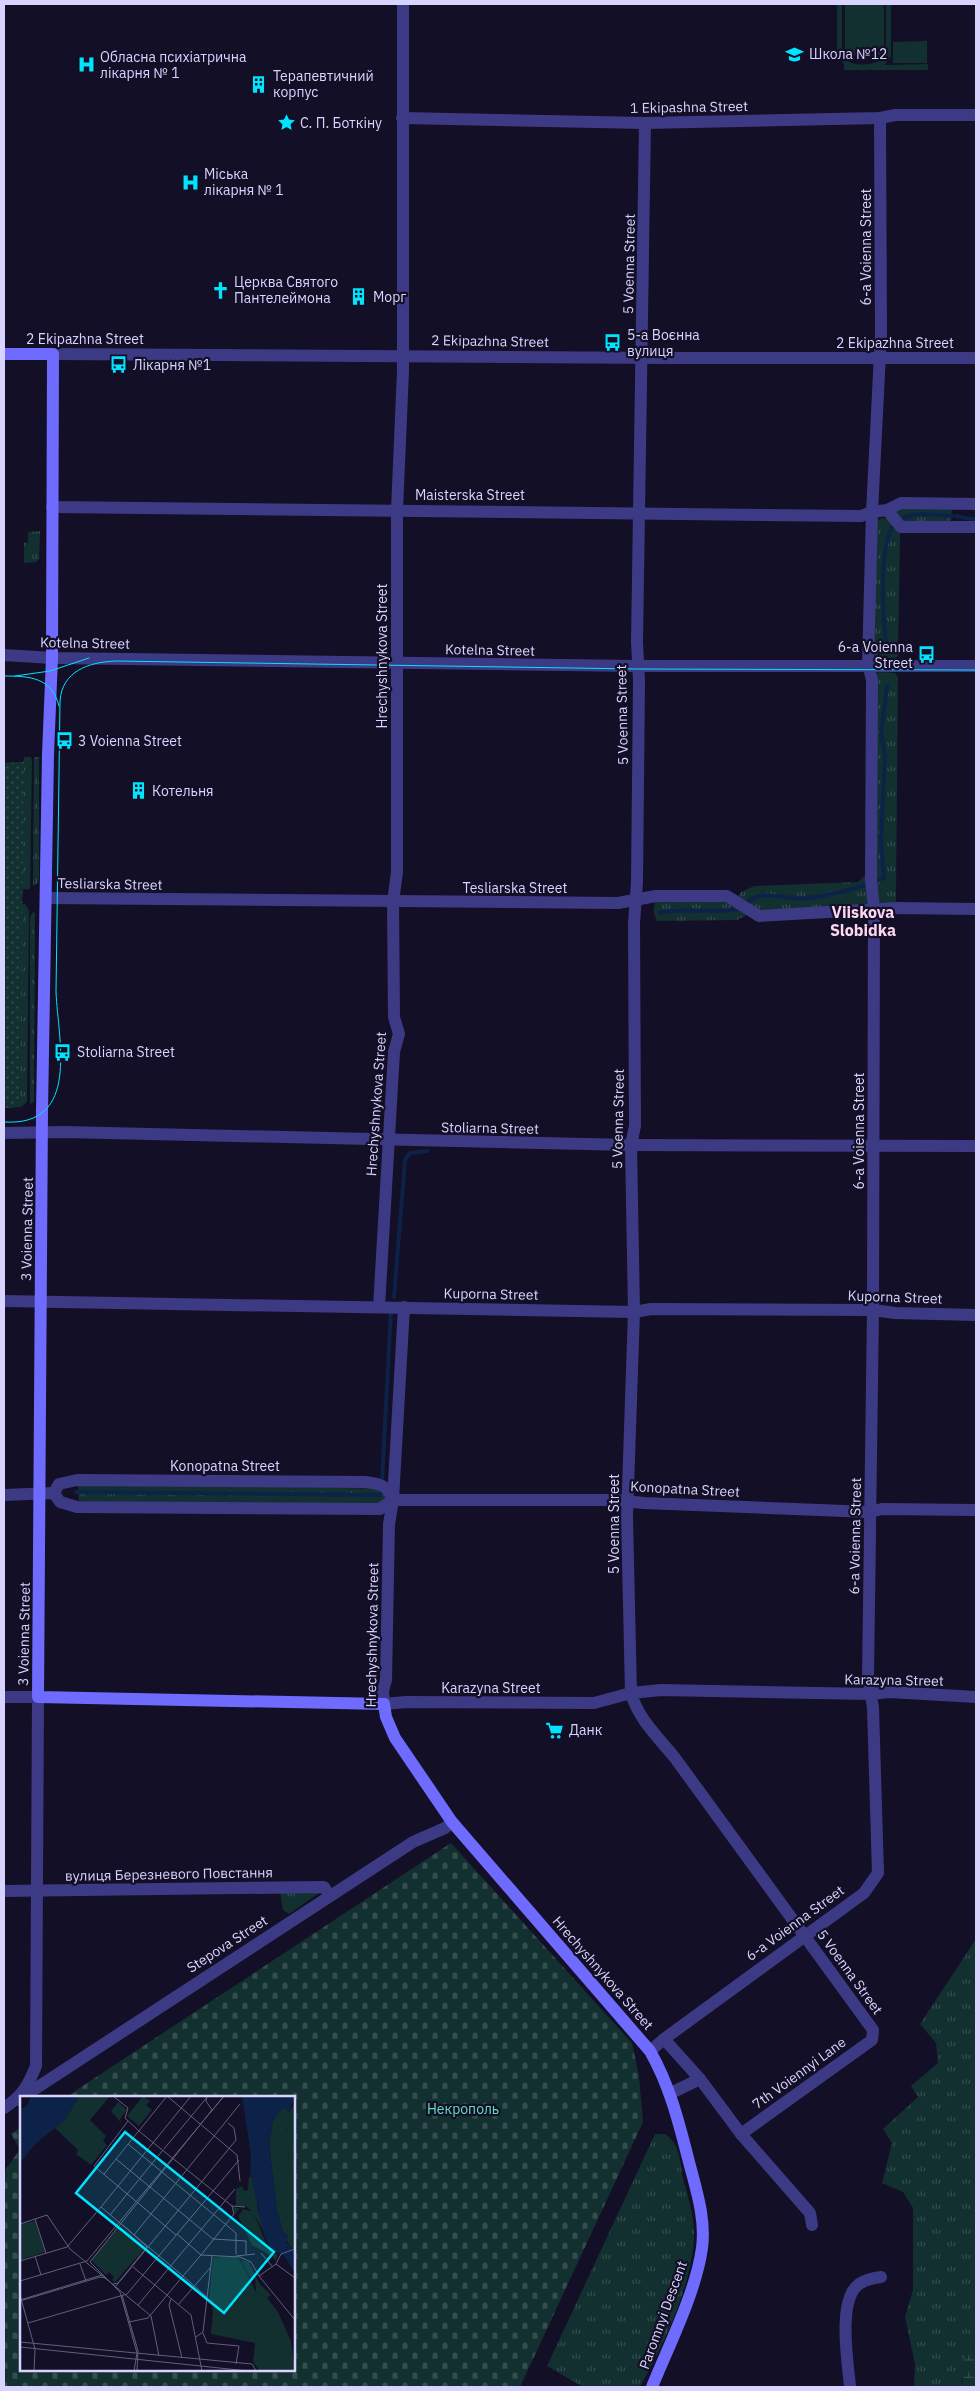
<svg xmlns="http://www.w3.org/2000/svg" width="980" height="2391" viewBox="0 0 980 2391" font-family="'IBM Plex Sans',sans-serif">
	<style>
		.grass { fill: url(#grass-tufts) }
		.wetland { fill: url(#wetland-marsh) }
		.cemetery { fill: url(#cemetery-stones) }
		.park { fill: url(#park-dots) }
		.garden { fill: #12302f }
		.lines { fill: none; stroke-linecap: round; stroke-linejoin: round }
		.stream { stroke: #0c2248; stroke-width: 4 }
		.minor { stroke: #3d3a85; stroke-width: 12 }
		.tertiary { stroke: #3d3a85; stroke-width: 12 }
		.secondary { stroke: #6f6bff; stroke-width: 12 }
		.tram { stroke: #00e5ff; stroke-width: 1 }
		.labels { text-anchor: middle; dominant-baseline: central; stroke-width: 4.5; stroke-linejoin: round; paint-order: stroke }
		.poi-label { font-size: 14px; fill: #d9d4ff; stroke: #130f26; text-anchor: start }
		.street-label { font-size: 14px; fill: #d9d4ff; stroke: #130f26 }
		.park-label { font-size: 14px; fill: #5fe0c0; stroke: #130f26 }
		.quarter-label { font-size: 16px; font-weight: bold; fill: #ffd6f0; stroke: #130f26 }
		.inset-road { fill: none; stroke: #625e7d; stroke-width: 1 }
		.view { fill: #00e5ff; fill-opacity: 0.15; stroke: #00e5ff; stroke-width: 2.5 }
		.inset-edge { fill: none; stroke: #d9d4ff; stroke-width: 2.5 }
	</style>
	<defs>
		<pattern id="grass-tufts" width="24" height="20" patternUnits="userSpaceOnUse" patternTransform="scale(1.25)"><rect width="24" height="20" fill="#12302f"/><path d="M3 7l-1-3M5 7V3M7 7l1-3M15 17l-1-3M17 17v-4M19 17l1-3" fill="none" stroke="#344d4e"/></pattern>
		<pattern id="wetland-marsh" width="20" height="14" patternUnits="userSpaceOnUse" patternTransform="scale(1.25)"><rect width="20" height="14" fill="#12302f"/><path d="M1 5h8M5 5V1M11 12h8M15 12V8" fill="none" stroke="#344d4e"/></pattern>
		<pattern id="cemetery-stones" width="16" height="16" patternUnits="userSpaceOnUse" patternTransform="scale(1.25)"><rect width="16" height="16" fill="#12302f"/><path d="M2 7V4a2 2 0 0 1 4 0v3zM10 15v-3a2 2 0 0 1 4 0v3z" fill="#344d4e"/></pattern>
		<pattern id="park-dots" width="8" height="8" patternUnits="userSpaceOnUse" patternTransform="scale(1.25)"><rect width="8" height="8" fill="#12302f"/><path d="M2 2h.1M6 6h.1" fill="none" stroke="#344d4e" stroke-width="1.8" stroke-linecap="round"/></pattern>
	</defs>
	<rect width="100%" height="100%" fill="#130f26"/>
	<g class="grass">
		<path d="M947 508 952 510 951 520 943 524 910 525 895 516 897 509Z"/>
		<path d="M881 518 892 519 900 533 898 655 894 661H878L872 654 876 522Z"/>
		<path d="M40 531 39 559 36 562 24 563V543L28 542V532Z"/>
		<path d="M878 672 895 673 898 677 896 901 892 905H882L877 900 876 676Z"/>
		<path d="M24 757H31L32 761 30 889 17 890 4 763 23 762Z"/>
		<path d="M34 757H39V877L38 883 33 886Z"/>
		<path d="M867 874 868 901 863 907 755 910 737 898 741 892 754 886 858 882Z"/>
		<path d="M658 898H726L747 915 737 920 657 921C653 912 652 907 658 898Z"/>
		<path d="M19 904H25L29 910 27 1102 21 1107 4 1108V1015Z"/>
		<path d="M33 912 35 913 34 1102 30 1104V917Z"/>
		<path d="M78 1482 385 1489 390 1497 381 1504 79 1501Z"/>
		<path d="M280 1891 319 1893 289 1914 283 1910Z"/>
		<path d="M976 1939V2339L961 2381 965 2387H914L915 2364 905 2317 913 2290V2208L903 2192 882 2183 892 2143 883 2129 918 2097 911 2086 938 2063 936 2043 920 2024Z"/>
		<path d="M655 2134H665C680 2144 680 2161 683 2178 688 2197 695 2218 694 2238 692 2284 663 2347 640 2387H583L547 2366Z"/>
	</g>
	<path class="wetland" d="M976 2339V2387H965C958 2375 961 2365 966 2352L973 2349Z"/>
	<path class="cemetery" d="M451 1843 632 2043 639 2076 643 2122 520 2387H4V2172L20 2149 11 2134 21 2127V2370H294V2097H66Z"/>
	<path class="park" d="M24 762 20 1102 12 1108H4V763Z"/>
	<g class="garden">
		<path d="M837 4H842V53C844 57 847 61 851 63 861 66 881 65 886 54V4H891V56L885 65 928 64V70H844V65L837 53Z"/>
		<path d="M845 4H884V55L845 56Z"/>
		<path d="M927 41V63H893V42Z"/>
	</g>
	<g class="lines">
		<g class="stream">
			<path d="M956 516 976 520"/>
			<path d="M898 520C915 511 933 515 952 516"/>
			<path d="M886 643C883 617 878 542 895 523"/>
			<path d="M879 880 884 878 881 839 885 756 881 734 887 686"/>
			<path d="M747 902C765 888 786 901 807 898 827 896 848 891 868 884"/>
			<path d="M660 913C685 907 711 914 738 909"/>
			<path d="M394 1297 405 1160 410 1153 427 1151"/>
			<path d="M382 1481 391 1311"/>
			<path d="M76 1492 380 1495 381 1489"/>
		</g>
		<g class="minor">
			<path d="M402 118 645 123 880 118 895 115H976"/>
			<path d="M645 123 637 642 639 681 637 882 634 923 635 1126 631 1145 634 1312 627 1517 631 1693C638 1719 659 1738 675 1758L873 2030 872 2040 741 2134"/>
			<path d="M52 507 861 516 872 512 887 510 901 503 976 504"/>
			<path d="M887 510 901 527H976"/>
			<path d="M4 655 52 658 637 666H976"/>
			<path d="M46 898 618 903 656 896H727L759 916 897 908 976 909"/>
			<path d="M4 1133 65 1132 631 1145 976 1146"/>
			<path d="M4 1301 634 1312 651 1309 873 1310 895 1313 976 1315"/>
			<path d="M379 1307 394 1052 399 1034 394 1017 393 902 397 872V510L403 371V4"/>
			<path d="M404 1307 393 1500 389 1524 386 1680 383 1691 384 1704 406 1702 594 1703 631 1693 661 1690 871 1694 889 1692 976 1697"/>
			<path d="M54 1493 59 1484 77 1480 365 1482C381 1484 387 1485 393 1500"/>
			<path d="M4 1495 54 1493 60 1502 77 1507 380 1509 393 1500H615L644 1503 870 1512 882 1509 976 1510"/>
			<path d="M4 1697H38"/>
			<path d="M4 1891 324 1887 330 1896"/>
			<path d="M664 2039 864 1893 878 1873 873 1708 868 1677 873 1310 874 909 871 880 872 680 868 664 872 512 881 334 880 118"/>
			<path d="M650 2051 664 2039 700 2079 741 2134 810 2213 812 2225"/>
			<path d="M671 2093 700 2079"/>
			<path d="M18 2100 413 1842 445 1828 452 1822"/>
			<path d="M850 2387C848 2363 837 2300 859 2284 865 2280 873 2278 881 2277"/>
		</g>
		<g class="tertiary">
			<path d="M53 354 670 358H976"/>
			<path d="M4 2108C22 2096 28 2086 36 2066L38 1697"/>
		</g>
		<path class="secondary" d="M4 354H53L52 658 48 754 42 1112 38 1697 384 1704 386 1717 395 1738 452 1822 650 2051C670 2086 679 2123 689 2162 696 2189 706 2219 702 2248 696 2292 669 2345 652 2387"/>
		<g class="tram">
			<path d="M4 676C29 676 52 677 59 706"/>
			<path d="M15 676 50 671 89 658"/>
			<path d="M4 1122C81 1127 58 1040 56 992L60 701C62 671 89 662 116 661L637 669 976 670"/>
		</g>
	</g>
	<defs>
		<symbol id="school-bare" viewBox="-9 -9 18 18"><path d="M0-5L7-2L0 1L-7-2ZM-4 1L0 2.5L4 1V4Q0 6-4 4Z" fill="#00e5ff" stroke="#130f26" stroke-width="2.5" paint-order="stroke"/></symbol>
		<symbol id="hospital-bare" viewBox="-9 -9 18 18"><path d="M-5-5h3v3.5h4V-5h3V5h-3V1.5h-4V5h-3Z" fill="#00e5ff" stroke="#130f26" stroke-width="2.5" paint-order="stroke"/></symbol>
		<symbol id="building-bare" viewBox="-9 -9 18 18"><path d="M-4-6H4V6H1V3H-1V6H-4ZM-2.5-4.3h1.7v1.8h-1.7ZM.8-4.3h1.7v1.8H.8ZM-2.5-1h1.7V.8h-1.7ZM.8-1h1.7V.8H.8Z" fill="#00e5ff" stroke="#130f26" stroke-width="2.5" paint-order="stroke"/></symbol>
		<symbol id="sight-bare" viewBox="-9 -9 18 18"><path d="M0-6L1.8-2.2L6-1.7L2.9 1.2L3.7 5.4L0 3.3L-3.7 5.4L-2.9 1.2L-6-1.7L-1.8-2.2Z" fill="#00e5ff" stroke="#130f26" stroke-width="2.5" paint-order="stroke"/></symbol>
		<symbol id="church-bare" viewBox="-9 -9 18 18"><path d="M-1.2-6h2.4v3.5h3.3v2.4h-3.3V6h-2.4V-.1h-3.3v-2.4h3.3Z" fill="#00e5ff" stroke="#130f26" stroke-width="2.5" paint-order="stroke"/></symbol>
		<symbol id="bus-bare" viewBox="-9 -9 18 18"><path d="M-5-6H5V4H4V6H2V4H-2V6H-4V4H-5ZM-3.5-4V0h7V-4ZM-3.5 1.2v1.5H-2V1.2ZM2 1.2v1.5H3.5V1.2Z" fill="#00e5ff" stroke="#130f26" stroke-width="2.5" paint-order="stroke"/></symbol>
		<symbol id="supermarket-bare" viewBox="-9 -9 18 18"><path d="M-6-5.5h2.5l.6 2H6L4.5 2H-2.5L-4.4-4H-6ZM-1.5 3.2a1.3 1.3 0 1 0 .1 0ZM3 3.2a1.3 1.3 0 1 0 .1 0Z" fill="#00e5ff" stroke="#130f26" stroke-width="2.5" paint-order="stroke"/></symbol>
	</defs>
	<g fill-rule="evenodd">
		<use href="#school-bare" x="782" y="42" width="25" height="25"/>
		<use href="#hospital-bare" x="74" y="52" width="25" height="25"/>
		<use href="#building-bare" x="246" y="72" width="25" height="25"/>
		<use href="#sight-bare" x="274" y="110" width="25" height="25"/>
		<use href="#hospital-bare" x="178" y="170" width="25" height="25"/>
		<use href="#church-bare" x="208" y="278" width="25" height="25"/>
		<use href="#building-bare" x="346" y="284" width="25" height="25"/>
		<use href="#bus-bare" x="600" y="330" width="25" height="25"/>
		<use href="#bus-bare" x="106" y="352" width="25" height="25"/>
		<use href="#bus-bare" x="914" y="642" width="25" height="25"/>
		<use href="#bus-bare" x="52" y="728" width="25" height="25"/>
		<use href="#building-bare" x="126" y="778" width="25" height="25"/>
		<use href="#bus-bare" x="50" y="1040" width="25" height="25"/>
		<use href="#supermarket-bare" x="542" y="1718" width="25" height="25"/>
	</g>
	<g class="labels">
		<g class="poi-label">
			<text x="809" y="54">Школа №12</text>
			<text x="100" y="57">Обласна психіатрична<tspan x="100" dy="16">лікарня № 1</tspan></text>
			<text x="273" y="76">Терапевтичний<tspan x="273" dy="16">корпус</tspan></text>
			<text x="300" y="123">С. П. Боткіну</text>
			<text x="204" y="174">Міська<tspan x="204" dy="16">лікарня № 1</tspan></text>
			<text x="234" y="282">Церква Святого<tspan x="234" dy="16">Пантелеймона</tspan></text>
			<text x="373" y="297">Морг</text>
			<text x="627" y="335">5-а Воєнна<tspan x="627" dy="16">вулиця</tspan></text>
			<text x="133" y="365">Лікарня №1</text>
			<text x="913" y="647" text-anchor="end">6-a Voienna<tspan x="913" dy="16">Street</tspan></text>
			<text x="78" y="741">3 Voienna Street</text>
			<text x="152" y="791">Котельня</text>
			<text x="77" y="1052">Stoliarna Street</text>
			<text x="569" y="1730">Данк</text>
		</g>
		<g class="street-label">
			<text transform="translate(689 107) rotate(-1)">1 Ekipashna Street</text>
			<text transform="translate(866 247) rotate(-90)">6-a Voienna Street</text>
			<text transform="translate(629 264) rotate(-89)">5 Voenna Street</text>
			<text x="85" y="339">2 Ekipazhna Street</text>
			<text transform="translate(490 341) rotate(1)">2 Ekipazhna Street</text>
			<text x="895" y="343">2 Ekipazhna Street</text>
			<text x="470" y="495">Maisterska Street</text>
			<text transform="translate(85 643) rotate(1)">Kotelna Street</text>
			<text transform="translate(490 650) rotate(1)">Kotelna Street</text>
			<text transform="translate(382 656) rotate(-90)">Hrechyshnykova Street</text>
			<text transform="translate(622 715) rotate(-91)">5 Voenna Street</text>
			<text transform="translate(110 884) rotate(1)">Tesliarska Street</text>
			<text x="515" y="888">Tesliarska Street</text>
			<text transform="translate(376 1104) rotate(-86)">Hrechyshnykova Street</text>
			<text transform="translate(618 1119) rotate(-89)">5 Voenna Street</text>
			<text transform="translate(490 1128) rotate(1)">Stoliarna Street</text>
			<text transform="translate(859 1131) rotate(-90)">6-a Voienna Street</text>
			<text transform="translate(27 1229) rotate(-89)">3 Voienna Street</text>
			<text transform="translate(491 1294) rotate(1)">Kuporna Street</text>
			<text transform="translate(895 1297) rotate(2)">Kuporna Street</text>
			<text x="225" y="1466">Konopatna Street</text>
			<text transform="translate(685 1489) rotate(3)">Konopatna Street</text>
			<text transform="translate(614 1524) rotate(-90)">5 Voenna Street</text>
			<text transform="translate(855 1536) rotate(-89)">6-a Voienna Street</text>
			<text transform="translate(24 1634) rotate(-89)">3 Voienna Street</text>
			<text transform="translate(372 1635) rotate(-89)">Hrechyshnykova Street</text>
			<text transform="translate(894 1680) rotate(1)">Karazyna Street</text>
			<text x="491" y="1688">Karazyna Street</text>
			<text transform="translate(169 1874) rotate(-1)">вулиця Березневого Повстання</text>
			<text transform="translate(795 1923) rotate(-36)">6-a Voienna Street</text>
			<text transform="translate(227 1944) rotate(-33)">Stepova Street</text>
			<text transform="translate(850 1972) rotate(54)">5 Voenna Street</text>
			<text transform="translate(603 1973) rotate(49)">Hrechyshnykova Street</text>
			<text transform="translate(799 2073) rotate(-36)">7th Voiennyi Lane</text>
			<text transform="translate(663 2315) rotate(-70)">Paromnyi Descent</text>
		</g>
		<g class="park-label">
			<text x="463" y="2109">Некрополь</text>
		</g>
		<g class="quarter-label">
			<text x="863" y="912">Viiskova<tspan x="863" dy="18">Slobidka</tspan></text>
		</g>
	</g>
	<g transform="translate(20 2096)">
		<rect width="275" height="275" fill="#130f26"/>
		<path d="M59 0H90L70 24 86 40 83 45 87 49 71 69 56 58 58 54 34 31 44 25ZM123 0 130 5 126 9 132 14 119 30 107 20ZM98 6 107 14 100 23 102 28 91 15ZM275 12V82L269 73 268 50 263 42 267 34 269 17ZM229 80 234 84 236 101 235 120 246 147 253 158H258L256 165 252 160 232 149 218 120 223 114 220 112 215 118 213 111 231 115 227 111 216 110V93L222 90 224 95 228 94ZM221 164 229 166 239 187 251 199 247 202 236 196 235 180 230 182Z" fill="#12302f"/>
		<path d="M275 7 264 42 268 47 269 72 275 82V153H272L265 142 267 139 263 136 257 115 249 48 253 24 263 10 269 16Z" fill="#12302f"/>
		<path d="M214 160 220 164 236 196 247 202 258 216 271 245 275 275H240L233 266 235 247 191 238 193 214 189 203 193 162Z" fill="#12302f"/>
		<path d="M15 125 25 156 0 164V128ZM98 132 102 137 105 134 125 152 95 186 92 184 94 181 89 176 86 179 71 164Z" fill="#12302f"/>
		<path d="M237 101V110L245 138 233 116 230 102Z" fill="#12302f"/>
		<path d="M11 0H59L44 25 15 48 0 67V14L8 8ZM222 0H275L269 16 263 11 253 24 249 48 257 115 263 136 268 140 266 146 275 156V177L265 161 251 153 244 139 230 75 231 60Z" fill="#0c2248"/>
		<path class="inset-road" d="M93 0 108 12 105 22 120 36 212 110 225 111M147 0 217 59 220 85M189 18 204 0M108 25 74 70 156 139M108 48 216 137V158M144 53 188 0M96 63 193 143 226 145V158M84 78 147 0M81 111 171 0M90 119 143 54M15 123 26 157M0 128 27 119 50 153 131 220 139 260M157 138 181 159 214 118 212 110M114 139 220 8M241 157 252 170M15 160 21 179M216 160 235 158M0 165 47 151 81 111 163 180 181 159 220 161 231 166 239 180 256 168 275 182M60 168 66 185M256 168 261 158 275 153M113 171 171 219 182 275M239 180 275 224M0 185 67 165 204 0M93 188 98 187 127 151 103 129M96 190 216 44 214 32 208 27M0 199 15 253 14 275M102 199 118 255 117 275M151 203 149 209 162 262M0 204 82 179M0 205 80 181 86 182M118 209 215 93M158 209 190 172M109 226 128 222 163 180 187 201M8 227 107 198 219 64M183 237 187 247 219 250 216 268M176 241 183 236 192 160M0 246 232 268 236 275M0 251 228 275M114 275 117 257 100 196 70 166 192 14 186 5 187 0"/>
		<path class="view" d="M105 36 254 156 204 217 56 97Z"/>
		<rect width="275" height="275" class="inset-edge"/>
	</g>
	<rect width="980" height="2391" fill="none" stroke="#d9d4ff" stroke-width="10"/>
</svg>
